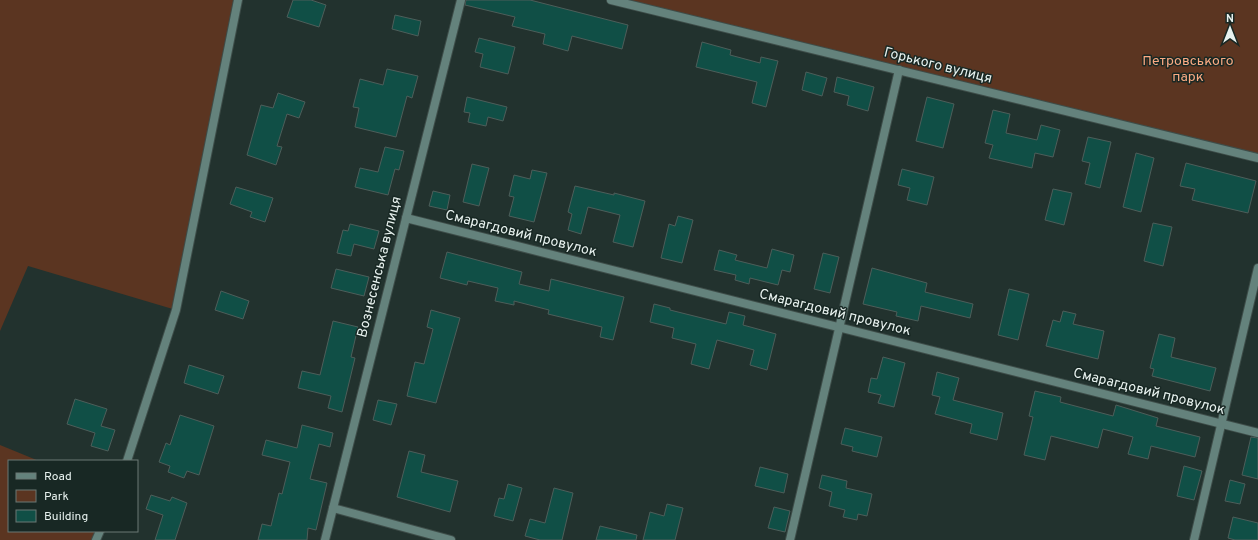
<svg xmlns="http://www.w3.org/2000/svg" width="1258" height="540" viewBox="0 0 1258 540" font-family="Overpass,sans-serif">
	<style>
		.green { fill: #5b3521 }
		.building { fill: #104f46; stroke: #4d5e5a }
		.lines { fill: none; stroke-linecap: round; stroke-linejoin: round }
		.minor-casing { stroke: #3e4d49; stroke-width: 10 }
		.minor { stroke: #64827c; stroke-width: 8 }
		.labels { text-anchor: middle; dominant-baseline: central; stroke-width: 3; stroke-linejoin: round; paint-order: stroke }
		.park-label { font-size: 14px; fill: #fbaa83; stroke: #182824 }
		.street-label { font-size: 14px; fill: #e7f1ee; stroke: #182824 }
	</style>
	<rect width="100%" height="100%" fill="#22322e"/>
	<g class="green">
		<path d="M0 0H238L176 310 28 266 0 331Z"/>
		<path d="M616 0H1258V158Z"/>
		<path d="M0 445 39 461H9V531H100L96 540H0Z"/>
	</g>
	<g class="building">
		<path d="M293 0H311L326 5 319 27 287 17Z"/>
		<path d="M466 0H530L628 25 622 49 572 36 568 51 543 44 545 34 512 26 515 17 465 5Z"/>
		<path d="M395 15 421 21 418 36 392 29Z"/>
		<path d="M479 38 515 47 508 74 480 67 483 54 475 52Z"/>
		<path d="M702 42 731 50 730 55 760 63 761 57 778 61 766 107 752 103 757 82 696 67Z"/>
		<path d="M387 69 418 76 412 98 407 96 396 137 355 127 359 108 353 107 360 79 383 85Z"/>
		<path d="M806 72 827 78 822 96 802 90Z"/>
		<path d="M837 77 874 87 868 111 847 105 849 96 834 92Z"/>
		<path d="M278 93 305 102 299 118 287 114 277 146 282 147 276 165 247 155 261 105 273 108Z"/>
		<path d="M467 97 507 107 503 121 488 117 486 126 468 122 470 113 464 112Z"/>
		<path d="M927 97 954 104 943 148 916 141Z"/>
		<path d="M993 110 1010 114 1006 133 1037 140 1041 125 1060 130 1053 157 1035 153 1032 168 989 158 993 145 985 143Z"/>
		<path d="M1088 137 1111 142 1100 188 1085 184 1090 163 1082 161Z"/>
		<path d="M385 147 404 151 399 170 395 169 388 195 355 187 360 168 378 172Z"/>
		<path d="M1136 153 1154 158 1141 212 1123 207Z"/>
		<path d="M1186 163 1256 181 1248 213 1192 200 1195 189 1180 186Z"/>
		<path d="M472 164 489 168 479 206 463 202Z"/>
		<path d="M902 169 934 177 927 205 907 200 910 188 898 185Z"/>
		<path d="M532 170 547 173 534 222 509 216 514 197 509 196 514 175 530 179Z"/>
		<path d="M575 186 614 195V193L645 201 633 247 613 242 620 215 588 207 581 234 568 230 572 214 568 212Z"/>
		<path d="M236 187 273 198 265 222 250 217 252 212 230 204Z"/>
		<path d="M1053 189 1072 193 1064 225 1045 220Z"/>
		<path d="M433 191 450 195 447 210 429 206Z"/>
		<path d="M678 216 693 220 682 263 661 258 669 224 675 226Z"/>
		<path d="M1153 223 1172 227 1163 266 1144 261Z"/>
		<path d="M350 224 379 231 374 249 354 244 351 256 337 253 343 230 348 231Z"/>
		<path d="M772 249 794 255 790 272 782 270 778 285 750 278 749 284 735 280 736 275 714 270 719 250 737 255 735 260 767 268Z"/>
		<path d="M447 252 522 272 519 284 549 291 551 279 624 297 613 340 600 337 602 327 548 314 549 310 514 301V305L495 301 498 288 468 281 467 285 440 278Z"/>
		<path d="M823 253 839 257 830 293 814 289Z"/>
		<path d="M872 268 927 283 925 292 973 304 970 318 921 306 918 321 896 316 897 312 863 304Z"/>
		<path d="M336 269 369 277 364 296 331 288Z"/>
		<path d="M1009 289 1029 294 1018 340 998 335Z"/>
		<path d="M221 291 249 301 243 319 215 310Z"/>
		<path d="M654 304 670 308V310L726 324 729 312 745 316 743 325 776 334 767 370 750 365 754 350 717 340 709 369 691 364 696 344 672 338 674 328 650 322Z"/>
		<path d="M431 310 460 318 436 403 407 396 415 362 424 364 433 329 427 327Z"/>
		<path d="M1063 311 1076 314 1073 324 1104 331 1098 359 1046 346 1053 320 1060 322Z"/>
		<path d="M333 321 358 327 351 357 355 358 342 412 328 408 331 396 298 388 302 371 320 375Z"/>
		<path d="M1159 334 1175 338 1171 357 1216 368 1210 391 1152 376 1154 369 1150 368Z"/>
		<path d="M883 357 905 363 894 407 878 403 881 395 868 392 871 378 877 379Z"/>
		<path d="M189 365 224 376 218 394 184 383Z"/>
		<path d="M937 372 959 378 953 400 1003 413 997 440 970 433 972 424 935 414 940 397 932 395Z"/>
		<path d="M1035 391 1061 397 1060 402 1113 416 1116 405 1158 418 1156 426 1200 437 1195 457 1151 446 1148 459 1128 454 1133 437 1103 429 1098 448 1051 436 1045 460 1024 455 1033 417 1029 416Z"/>
		<path d="M75 399 107 409 101 426 115 430 108 451 91 446 95 433 67 424Z"/>
		<path d="M378 400 397 404 391 425 373 420Z"/>
		<path d="M180 415 214 426 199 475 187 471 184 478 168 472 170 466 159 462 166 443 170 445Z"/>
		<path d="M302 425 333 433 330 447 319 444 310 479 327 483 316 530 308 528 307 540H258L262 524 271 526 279 493 282 494 290 462 262 455 266 440 297 448Z"/>
		<path d="M845 428 882 437 877 457 852 451 853 447 841 444Z"/>
		<path d="M1251 437 1258 438V479L1242 475Z"/>
		<path d="M409 451 425 455 421 472 458 481 450 512 397 497Z"/>
		<path d="M1184 466 1202 471 1194 500 1177 496Z"/>
		<path d="M760 467 788 474 784 493 755 486Z"/>
		<path d="M822 475 847 481 846 488 872 494 867 516 858 514 857 520 843 517 845 510 829 506 832 492 819 488Z"/>
		<path d="M1230 480 1245 484 1240 504 1225 501Z"/>
		<path d="M508 484 522 488 513 521 494 516 499 498 504 499Z"/>
		<path d="M554 488 573 493 562 540H540L525 536 530 519 545 523Z"/>
		<path d="M151 495 170 501 172 497 187 503 175 540H155L163 515 146 509Z"/>
		<path d="M667 504 683 508 675 540H643L650 512 664 516Z"/>
		<path d="M774 507 790 511 785 532 768 528Z"/>
		<path d="M1233 517 1258 523V540H1235L1228 538Z"/>
		<path d="M600 526 637 535 636 540H596Z"/>
	</g>
	<g class="lines">
		<defs>
			<g id="minor">
				<path d="M611 0 1258 158"/>
				<path d="M406 218 1258 433"/>
				<path d="M127 461 176 310 238 0"/>
				<path d="M333 508 451 540"/>
				<path d="M96 540 100 531"/>
				<path d="M325 540 461 0"/>
				<path d="M790 540 899 70"/>
				<path d="M1194 540 1258 268"/>
			</g>
		</defs>
		<use href="#minor" class="minor-casing"/>
		<use href="#minor" class="minor"/>
	</g>
	<g class="labels">
		<g class="park-label">
			<text x="1188" y="61">Петровського<tspan x="1188" dy="16">парк</tspan></text>
		</g>
		<g class="street-label">
			<text transform="translate(938 66) rotate(14)">Горького вулиця</text>
			<text transform="translate(521 234) rotate(14)">Смарагдовий провулок</text>
			<text transform="translate(380 267) rotate(-76)">Вознесенська вулиця</text>
			<text transform="translate(835 313) rotate(14)">Смарагдовий провулок</text>
			<text transform="translate(1149 392) rotate(14)">Смарагдовий провулок</text>
		</g>
	</g>
	<rect x="8" y="460" width="130" height="72" fill="#182824" stroke="#6b7875"/>
	<rect x="16" y="473" width="20" height="6" fill="#64827c" stroke="#6b7875"/>
	<text x="44" y="480" font-size="12" fill="#e7f1ee">Road</text>
	<rect x="16" y="490" width="20" height="12" fill="#5b3521" stroke="#6b7875"/>
	<text x="44" y="500" font-size="12" fill="#e7f1ee">Park</text>
	<rect x="16" y="510" width="20" height="12" fill="#104f46" stroke="#6b7875"/>
	<text x="44" y="520" font-size="12" fill="#e7f1ee">Building</text>
	<g transform="translate(1230 28)" stroke="#182824" stroke-width="3" paint-order="stroke">
	<path d="M0-3L7 15L0 10L-7 15Z" fill="#e7f1ee"/>
	<text y="-6" font-size="11" font-weight="bold" text-anchor="middle" fill="#e7f1ee">N</text>
	</g>
</svg>
